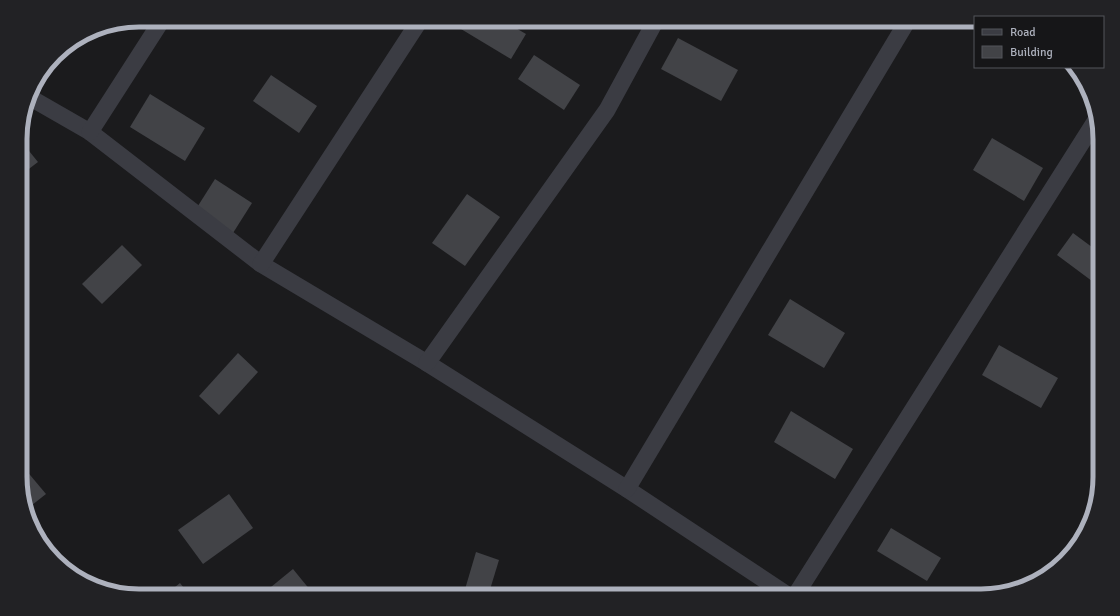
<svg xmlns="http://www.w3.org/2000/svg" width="1120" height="616" viewBox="0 0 1120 616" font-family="Signika,sans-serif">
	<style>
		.building { fill: #424347 }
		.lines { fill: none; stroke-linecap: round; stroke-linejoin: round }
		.minor { stroke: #3b3c43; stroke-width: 17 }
		.rim { fill: none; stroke: #adb1bd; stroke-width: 5 }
	</style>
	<rect width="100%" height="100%" fill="#1b1b1d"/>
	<g class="building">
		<path d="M460 20H502L526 34 511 59 456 26Z"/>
		<path d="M678 38 738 70 721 101 661 69Z"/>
		<path d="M534 55 580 85 564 110 518 79Z"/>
		<path d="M271 75 317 106 299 133 253 101Z"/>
		<path d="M150 94 205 128 185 161 130 127Z"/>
		<path d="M992 138 1043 168 1024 201 973 170Z"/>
		<path d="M21 141 38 162 21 175Z"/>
		<path d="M215 179 252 203 233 233 196 209Z"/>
		<path d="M467 194 500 217 465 266 432 243Z"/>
		<path d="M1073 233 1100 253V287L1057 255Z"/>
		<path d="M122 245 142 265 102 304 82 284Z"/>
		<path d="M790 299 845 333 824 368 768 335Z"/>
		<path d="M999 345 1058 378 1041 408 982 375Z"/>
		<path d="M238 353 258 372 219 415 199 396Z"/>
		<path d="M791 411 853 449 835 479 774 442Z"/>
		<path d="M25 469 46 494 27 509 21 492V472Z"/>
		<path d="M229 494 253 528 203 564 178 530Z"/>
		<path d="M891 528 941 558 927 581 877 551Z"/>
		<path d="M476 552 499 560 488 596H463Z"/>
		<path d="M293 569 315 596H260Z"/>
		<path d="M180 583 190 596H164Z"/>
	</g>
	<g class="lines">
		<g class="minor">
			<path d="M29 97 90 132 261 264 427 363 627 489 789 596"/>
			<path d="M90 132 162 20"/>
			<path d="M261 264 420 20"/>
			<path d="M427 363 607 110 656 20"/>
			<path d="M627 489 908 20"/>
			<path d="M795 596 1096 120"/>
		</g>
	</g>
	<path d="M0 0H1120V616H0ZM139 27H981A112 112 0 0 1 1093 139V477A112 112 0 0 1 981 589H139A112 112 0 0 1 27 477V139A112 112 0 0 1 139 27Z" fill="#222225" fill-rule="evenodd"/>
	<path class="rim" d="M139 27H981A112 112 0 0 1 1093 139V477A112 112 0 0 1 981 589H139A112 112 0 0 1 27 477V139A112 112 0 0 1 139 27Z"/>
	<rect x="974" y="16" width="130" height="52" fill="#161618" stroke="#52545a"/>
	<rect x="982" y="29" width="20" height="6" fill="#3b3c43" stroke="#52545a"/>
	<text x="1010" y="36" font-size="12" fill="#adb1bd">Road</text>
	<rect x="982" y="46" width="20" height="12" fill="#424347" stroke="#52545a"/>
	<text x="1010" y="56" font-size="12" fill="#adb1bd">Building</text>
</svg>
